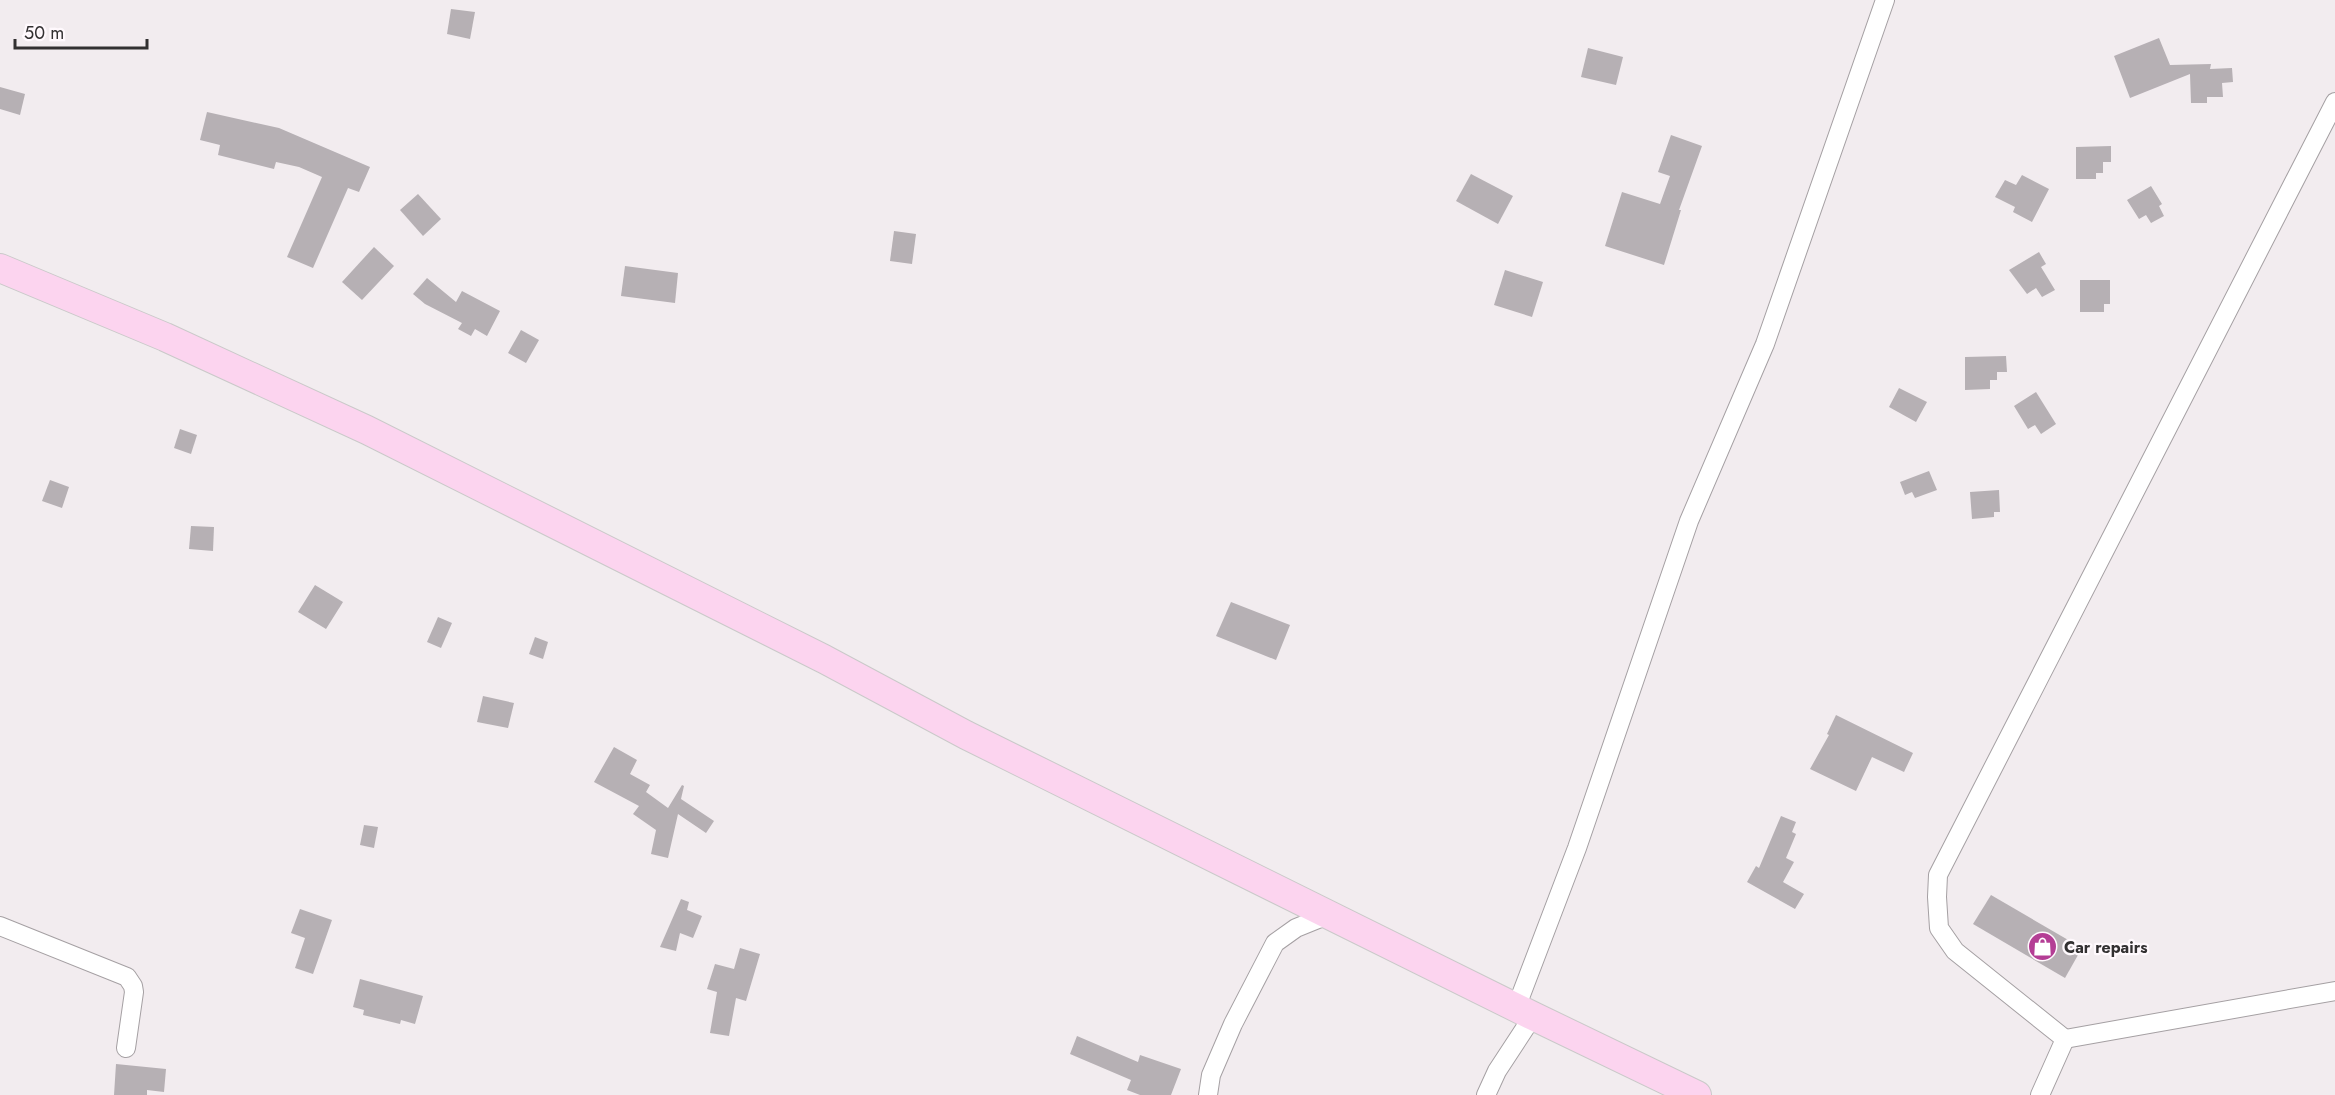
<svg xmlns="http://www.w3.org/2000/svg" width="2335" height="1095" viewBox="0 0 2335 1095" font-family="Jost,sans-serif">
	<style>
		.building { fill: #b6b0b4 }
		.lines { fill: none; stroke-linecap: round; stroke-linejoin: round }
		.street-casing { stroke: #a5a0a3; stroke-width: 20 }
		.primary-casing { stroke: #cac9c9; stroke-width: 30 }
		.street { stroke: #fff; stroke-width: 18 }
		.primary { stroke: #fcd4ef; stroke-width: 28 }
		.labels { text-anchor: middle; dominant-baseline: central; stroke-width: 4.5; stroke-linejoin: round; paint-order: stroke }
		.poi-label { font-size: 16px; font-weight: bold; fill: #323031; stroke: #fff9fd; text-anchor: start }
	</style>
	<rect width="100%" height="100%" fill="#f2ecef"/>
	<g class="building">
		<path d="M451 9 475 12 470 39 447 34Z"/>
		<path d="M2159 38 2170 65 2211 64 2210 69 2232 68 2233 82 2222 83 2223 97H2207V103H2191L2190 74 2130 98 2114 56Z"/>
		<path d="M1588 48 1623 57 1616 85 1581 77Z"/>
		<path d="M0 87 25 94 20 115 0 109Z"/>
		<path d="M207 112 279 128 370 167 359 192 348 188 313 268 287 257 322 177 299 167 276 162 274 169 218 155 220 145 200 140Z"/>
		<path d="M1671 135 1702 146 1679 210H1681L1664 265 1605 246 1622 192 1660 204 1670 176 1658 172Z"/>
		<path d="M2111 146V162H2103V173H2096V179H2076V147Z"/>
		<path d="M1471 174 1513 196 1498 224 1456 201Z"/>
		<path d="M2022 175 2049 189 2032 222 2013 212 2015 207 1995 197 2005 180 2016 185Z"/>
		<path d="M2151 186 2162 204 2159 206 2164 216 2151 223 2146 215 2139 219 2127 200Z"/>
		<path d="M418 194 441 219 423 236 400 210Z"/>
		<path d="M894 231 916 234 912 264 890 261Z"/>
		<path d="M374 247 394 266 362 300 342 282Z"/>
		<path d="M2039 252 2046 264 2041 267 2055 290 2042 297 2036 288 2027 294 2009 270Z"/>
		<path d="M625 266 678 273 675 303 621 296Z"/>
		<path d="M1505 270 1543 282 1532 317 1494 305Z"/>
		<path d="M427 278 456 302 462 291 500 311 487 336 475 329 471 336 458 329 462 323 425 304 413 294Z"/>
		<path d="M2080 280H2110V304H2104V312H2080Z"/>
		<path d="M521 330 539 340 526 363 508 353Z"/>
		<path d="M2006 356 2007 372H1997V380H1990V389L1965 390V357Z"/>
		<path d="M1899 388 1927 402 1916 422 1889 407Z"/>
		<path d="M2036 392 2056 424 2041 434 2035 425 2028 429 2014 406Z"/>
		<path d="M180 429 197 435 191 454 174 448Z"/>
		<path d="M1929 471 1937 490 1915 498 1912 492 1905 495 1900 482Z"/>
		<path d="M50 480 69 487 62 508 42 501Z"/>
		<path d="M1999 490 2000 512H1994V517L1972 519 1970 492Z"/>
		<path d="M191 526 214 527 213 551 189 549Z"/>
		<path d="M315 585 343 602 326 629 298 612Z"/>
		<path d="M1231 602 1290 625 1276 660 1216 636Z"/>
		<path d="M438 617 452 623 441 648 427 642Z"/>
		<path d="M535 637 548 642 543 659 529 654Z"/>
		<path d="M483 696 514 703 508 728 477 722Z"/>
		<path d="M1836 715 1913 753 1904 772 1872 757 1856 791 1810 769 1829 735 1827 734Z"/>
		<path d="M614 747 637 760 630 774 650 785 646 792 668 808 682 785 684 786 681 799 714 821 706 833 678 814 668 858 651 854 656 830 633 814 639 806 594 782Z"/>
		<path d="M1781 816 1796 822 1792 832 1796 834 1786 858 1794 862 1783 882 1804 894 1795 909 1747 882 1756 866 1759 868Z"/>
		<path d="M364 825 378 827 374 848 360 845Z"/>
		<path d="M1991 895 2082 948 2065 978 1973 924Z"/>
		<path d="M681 899 689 902 687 910 702 916 693 938 680 933 676 951 660 947Z"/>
		<path d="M300 909 332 920 313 974 295 968 305 938 291 933Z"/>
		<path d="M740 948 760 954 746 1001 736 998 729 1036 710 1033 717 992 707 989 715 964 734 969Z"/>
		<path d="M360 979 423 996 415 1024 401 1020 400 1024 363 1015 364 1010 353 1007Z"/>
		<path d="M1077 1036 1138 1062 1140 1055 1181 1069 1171 1095H1140L1127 1090 1131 1080 1070 1054Z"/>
		<path d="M116 1064 166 1069 164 1092 147 1090V1095H114Z"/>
	</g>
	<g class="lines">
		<defs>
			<g id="street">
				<path d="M0 926 127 977 133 986 134 992 126 1048"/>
				<path d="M1516 1008 1577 848 1689 521 1765 344 1885 0"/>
				<path d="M2065 1039 2335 991"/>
				<path d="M1208 1095 1211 1075 1233 1024 1275 943 1296 928 1328 915"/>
				<path d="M1486 1095 1497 1071 1533 1016"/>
				<path d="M2040 1095 2065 1039 1955 951 1939 928 1937 897 1938 875 2335 102"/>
			</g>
			<path id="primary" d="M0 268 165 337 367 430 824 659 966 735 1533 1016 1697 1095"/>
		</defs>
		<use href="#street" class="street-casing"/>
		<use href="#primary" class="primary-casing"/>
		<use href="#street" class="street"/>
		<use href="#primary" class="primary"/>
	</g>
	<defs>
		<symbol id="shop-disc" viewBox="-11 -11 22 22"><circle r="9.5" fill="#b43e95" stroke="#fff9fd"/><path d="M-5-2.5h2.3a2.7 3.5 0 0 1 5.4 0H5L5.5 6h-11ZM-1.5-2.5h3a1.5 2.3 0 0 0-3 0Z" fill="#fff"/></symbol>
	</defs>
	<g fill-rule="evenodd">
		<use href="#shop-disc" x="2026" y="930" width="33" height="33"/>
	</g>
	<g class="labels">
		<g class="poi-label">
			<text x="2064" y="947">Car repairs</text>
		</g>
	</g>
	<path d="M15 39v9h132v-9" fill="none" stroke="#323031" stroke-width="3"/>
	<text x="24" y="39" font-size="18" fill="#323031" stroke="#fff9fd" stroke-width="4.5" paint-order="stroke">50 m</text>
</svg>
